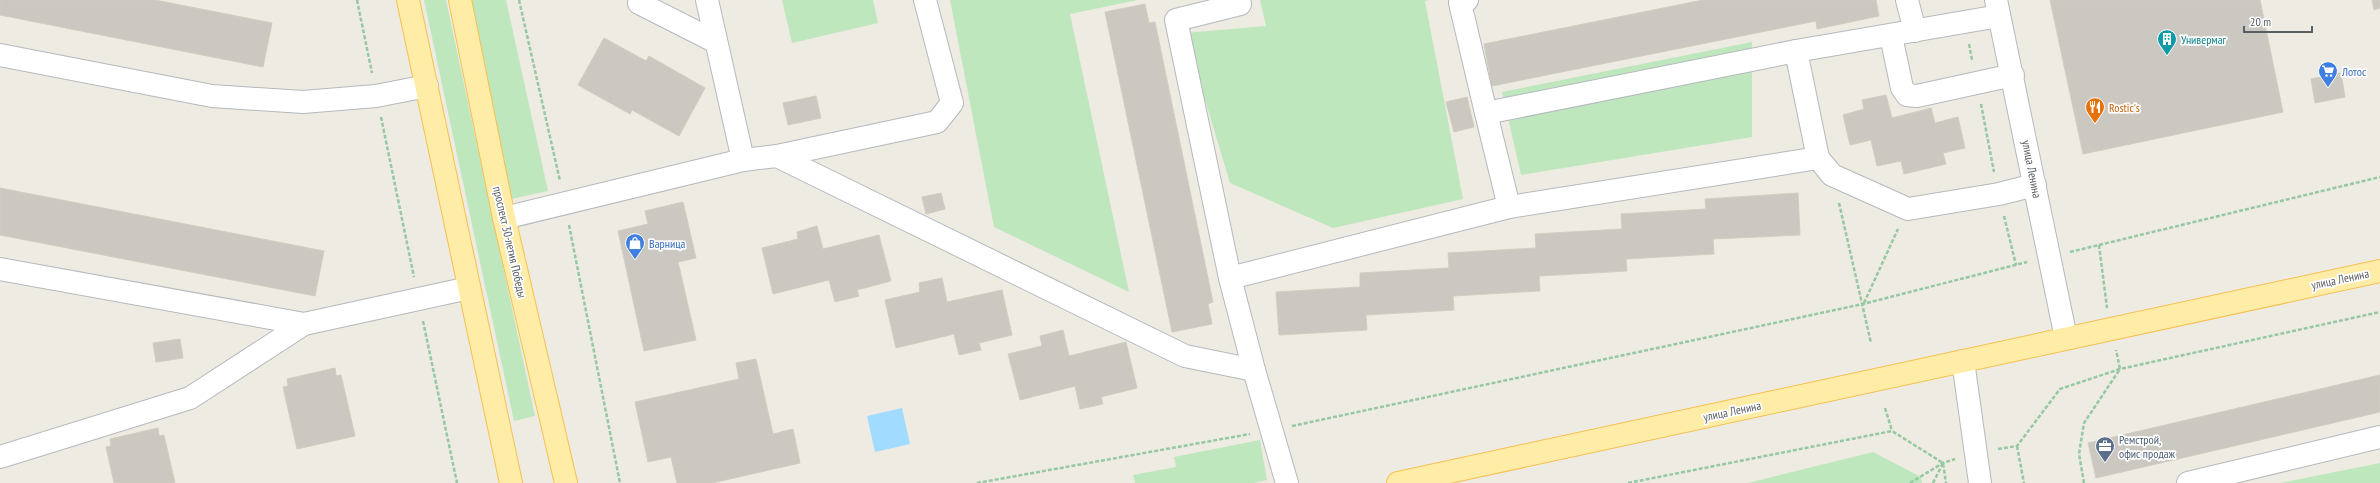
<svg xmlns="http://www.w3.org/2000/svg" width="2380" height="483" viewBox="0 0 2380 483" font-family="'PT Sans Narrow',sans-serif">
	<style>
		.green { fill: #bfe7bd }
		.water { fill: #a1dbff }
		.building { fill: #cbc7c1; stroke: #d3ccc0 }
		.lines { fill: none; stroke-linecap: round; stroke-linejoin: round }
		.minor-casing { stroke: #b5b9bd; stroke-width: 24 }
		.major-casing { stroke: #f6c053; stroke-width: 24 }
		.path { stroke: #96c8a2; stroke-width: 2.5; stroke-dasharray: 4 2; stroke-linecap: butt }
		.minor { stroke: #fff; stroke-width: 22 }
		.major { stroke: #ffeca6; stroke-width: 22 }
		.labels { text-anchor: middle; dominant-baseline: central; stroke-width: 3.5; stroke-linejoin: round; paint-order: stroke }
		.culture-label { font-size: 12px; fill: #0d838f; stroke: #fff; text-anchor: start }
		.shop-label { font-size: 12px; fill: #366cbe; stroke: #fff; text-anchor: start }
		.food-label { font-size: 12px; fill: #c56008; stroke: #fff; text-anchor: start }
		.street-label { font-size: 12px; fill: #5a5f63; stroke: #fff }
		.service-label { font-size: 12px; fill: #4e5e75; stroke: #fff; text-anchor: start }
	</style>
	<rect width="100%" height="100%" fill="#eeebe2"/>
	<g class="green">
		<path d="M424 0H446L535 416 514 421Z"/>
		<path d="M469 0H506L548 191 511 199Z"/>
		<path d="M782 0H873L878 23 792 43Z"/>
		<path d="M950 0H1138L1070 14 1129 292 994 227Z"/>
		<path d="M1260 0H1429L1425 1 1463 199 1333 228 1230 183 1185 33 1266 26Z"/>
		<path d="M1752 42V137L1521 175 1502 92Z"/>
		<path d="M1260 440 1267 480 1253 483H1135L1133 475 1176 467 1174 457Z"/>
		<path d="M1873 452 1921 477 1922 483H1748Z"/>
		<path d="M2380 463V483H2280Z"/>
	</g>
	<path class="water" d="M902 408 910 444 875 452 867 416Z"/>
	<g class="building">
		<path d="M0 0H155L272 23 263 67 0 15Z"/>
		<path d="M1703 0H1876L1879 16 1817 29 1816 21 1492 86 1484 44Z"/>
		<path d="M2050 0H2260L2283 112 2083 154Z"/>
		<path d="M2372 0H2380V8L2374 10Z"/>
		<path d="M1145 4 1149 23 1155 22 1213 302 1208 304 1212 324 1172 332 1105 12Z"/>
		<path d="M604 38 646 61 649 56 705 88 679 136 632 110 630 114 578 85Z"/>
		<path d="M2341 73 2345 97 2315 103 2311 79Z"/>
		<path d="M1886 95 1892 118 1931 108 1935 123 1958 117 1965 148 1943 153 1946 164 1904 174 1901 161 1877 166 1871 140 1850 145 1843 115 1864 109 1862 100Z"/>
		<path d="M816 96 821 118 788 125 783 103Z"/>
		<path d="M1467 97 1474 127 1454 132 1446 102Z"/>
		<path d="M0 188 324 251 315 296 0 235Z"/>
		<path d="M941 193 945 209 926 214 922 197Z"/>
		<path d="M1798 193 1800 235 1713 239 1714 254 1626 259 1627 271 1539 276 1540 291 1453 296 1454 310 1366 315 1367 330 1279 335 1276 292 1360 287V273L1449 268 1448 253 1536 248 1535 234 1622 229 1621 214 1706 209 1705 199Z"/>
		<path d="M683 202 696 258 678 262 696 340 644 351 618 231 648 224 645 211Z"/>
		<path d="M817 226 823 249 879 235 891 281 857 290 859 296 835 302 829 280 773 294 762 248 798 239 797 232Z"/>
		<path d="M942 278 947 302 1002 290 1012 335 979 343 981 350 959 355 954 334 896 348 885 300 920 292 919 283Z"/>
		<path d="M1063 330 1069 356 1126 342 1137 388 1101 397 1103 404 1080 409 1075 386 1020 400 1008 354 1042 346 1040 336Z"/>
		<path d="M180 339 183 358 156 362 153 343Z"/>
		<path d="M756 359 773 434 793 429 800 463 712 483H677L671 457 648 462 635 402 739 379 736 363Z"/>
		<path d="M335 368 336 376 341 375 355 436 297 449 283 387 288 386 287 379Z"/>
		<path d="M2380 375V412L2096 478 2088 443Z"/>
		<path d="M158 428 159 436 164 435 175 483H114L106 447 111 446 110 439Z"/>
	</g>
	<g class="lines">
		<defs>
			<g id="minor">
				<path d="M707 0 743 160"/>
				<path d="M1239 0 1240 4 1176 20 1230 278 1254 370 1287 483"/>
				<path d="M1467 0 1460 3 1486 113 1796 51 1999 16"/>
				<path d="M1907 0 1915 31"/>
				<path d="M1996 0 2066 338"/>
				<path d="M639 3 716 42"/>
				<path d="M1891 36 1902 88 1907 95 1917 96 2013 75"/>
				<path d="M1796 51 1818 158"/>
				<path d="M0 55 212 96 303 102 376 96 427 86"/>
				<path d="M1486 113 1509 207"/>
				<path d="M777 156 937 122 952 103 925 0"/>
				<path d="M504 218 743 160 777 156 1185 356 1254 370"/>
				<path d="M0 269 304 324 469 288"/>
				<path d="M1230 278 1509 207 1818 158 1832 175 1908 209 1999 194 2035 185"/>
				<path d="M1963 361 1980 483"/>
				<path d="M0 457 190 398 304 324"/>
				<path d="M2188 483 2380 437"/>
			</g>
			<g id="major">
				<path d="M408 0 511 483"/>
				<path d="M460 0 504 218 566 483"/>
				<path d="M1398 483 2380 271"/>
			</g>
		</defs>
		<use href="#minor" class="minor-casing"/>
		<use href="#major" class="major-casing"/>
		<g class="path">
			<path d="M357 0 372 73"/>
			<path d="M519 0 560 181"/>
			<path d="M1969 44 1972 60"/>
			<path d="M1981 104 1994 172"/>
			<path d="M381 117 414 277"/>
			<path d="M1839 203 1871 343"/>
			<path d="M2004 216 2016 265"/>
			<path d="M569 225 620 483"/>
			<path d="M2099 245 2107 308"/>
			<path d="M2070 252 2380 177"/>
			<path d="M1864 303 1898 229"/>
			<path d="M423 321 457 483"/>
			<path d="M1885 408 1892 431"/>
			<path d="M1292 426 1863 304 2027 262"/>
			<path d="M2017 446 2024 483"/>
			<path d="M1998 449 2017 446 2060 389 2120 369 2380 312"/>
			<path d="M977 483 1250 434"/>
			<path d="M1628 483 1892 431 1943 463 1946 483"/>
			<path d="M1910 483 1943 463 1955 459"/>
			<path d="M1933 483 1943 463"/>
			<path d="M2084 483 2079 454 2084 423 2120 369 2116 350"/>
		</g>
		<use href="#minor" class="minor"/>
		<use href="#major" class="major"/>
	</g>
	<defs>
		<symbol id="building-pin" viewBox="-11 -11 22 30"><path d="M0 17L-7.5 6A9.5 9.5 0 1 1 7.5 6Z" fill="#0f9aa8" stroke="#fff"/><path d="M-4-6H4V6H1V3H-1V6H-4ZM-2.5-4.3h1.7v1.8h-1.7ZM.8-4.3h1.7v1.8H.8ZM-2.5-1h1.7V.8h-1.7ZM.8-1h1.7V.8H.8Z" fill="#fff"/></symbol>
		<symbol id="supermarket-pin" viewBox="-11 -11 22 30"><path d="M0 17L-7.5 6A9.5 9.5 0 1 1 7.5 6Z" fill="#3f7fe0" stroke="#fff"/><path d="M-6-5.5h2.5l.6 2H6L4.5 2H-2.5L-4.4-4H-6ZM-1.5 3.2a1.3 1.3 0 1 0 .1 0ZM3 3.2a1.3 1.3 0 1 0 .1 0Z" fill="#fff"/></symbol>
		<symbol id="restaurant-pin" viewBox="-11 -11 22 30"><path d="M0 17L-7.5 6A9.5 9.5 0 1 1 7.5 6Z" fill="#e8710a" stroke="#fff"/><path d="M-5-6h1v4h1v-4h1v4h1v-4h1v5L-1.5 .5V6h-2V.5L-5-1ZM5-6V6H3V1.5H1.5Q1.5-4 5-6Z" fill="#fff"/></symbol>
		<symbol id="shop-pin" viewBox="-11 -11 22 30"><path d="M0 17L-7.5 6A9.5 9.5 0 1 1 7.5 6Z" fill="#3f7fe0" stroke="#fff"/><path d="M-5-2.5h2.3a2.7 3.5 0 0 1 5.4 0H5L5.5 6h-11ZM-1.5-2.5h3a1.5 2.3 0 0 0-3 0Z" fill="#fff"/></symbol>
		<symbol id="office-pin" viewBox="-11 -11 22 30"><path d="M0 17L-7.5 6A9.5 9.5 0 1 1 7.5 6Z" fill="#5c6f8a" stroke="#fff"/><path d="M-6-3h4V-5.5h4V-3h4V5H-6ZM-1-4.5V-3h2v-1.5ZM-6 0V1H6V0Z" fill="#fff"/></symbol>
	</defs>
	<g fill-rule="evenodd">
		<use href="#building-pin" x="2156" y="28" width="22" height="30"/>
		<use href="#supermarket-pin" x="2317" y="60" width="22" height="30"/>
		<use href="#restaurant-pin" x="2084" y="96" width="22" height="30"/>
		<use href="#shop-pin" x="624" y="232" width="22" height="30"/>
		<use href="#office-pin" x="2094" y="435" width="22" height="30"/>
	</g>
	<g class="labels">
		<g class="culture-label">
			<text x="2181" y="39">Универмаг</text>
		</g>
		<g class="shop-label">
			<text x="2342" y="71">Лотос</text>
			<text x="649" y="243">Варница</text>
		</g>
		<g class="food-label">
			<text x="2109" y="107">Rostiс's</text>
		</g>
		<g class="street-label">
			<text transform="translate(2032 169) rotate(79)">улица Ленина</text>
			<text transform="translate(510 242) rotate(77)">проспект 30-летия Победы</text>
			<text transform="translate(2340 279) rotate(-12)">улица Ленина</text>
			<text transform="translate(1732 411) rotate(-12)">улица Ленина</text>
		</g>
		<g class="service-label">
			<text x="2119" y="439">Ремстрой,<tspan x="2119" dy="14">офис продаж</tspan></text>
		</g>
	</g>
	<path d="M2244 26v6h68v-6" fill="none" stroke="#5a5f63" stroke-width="2"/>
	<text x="2250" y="26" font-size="12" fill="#5a5f63" stroke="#ffffff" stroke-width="3" paint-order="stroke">20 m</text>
</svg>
